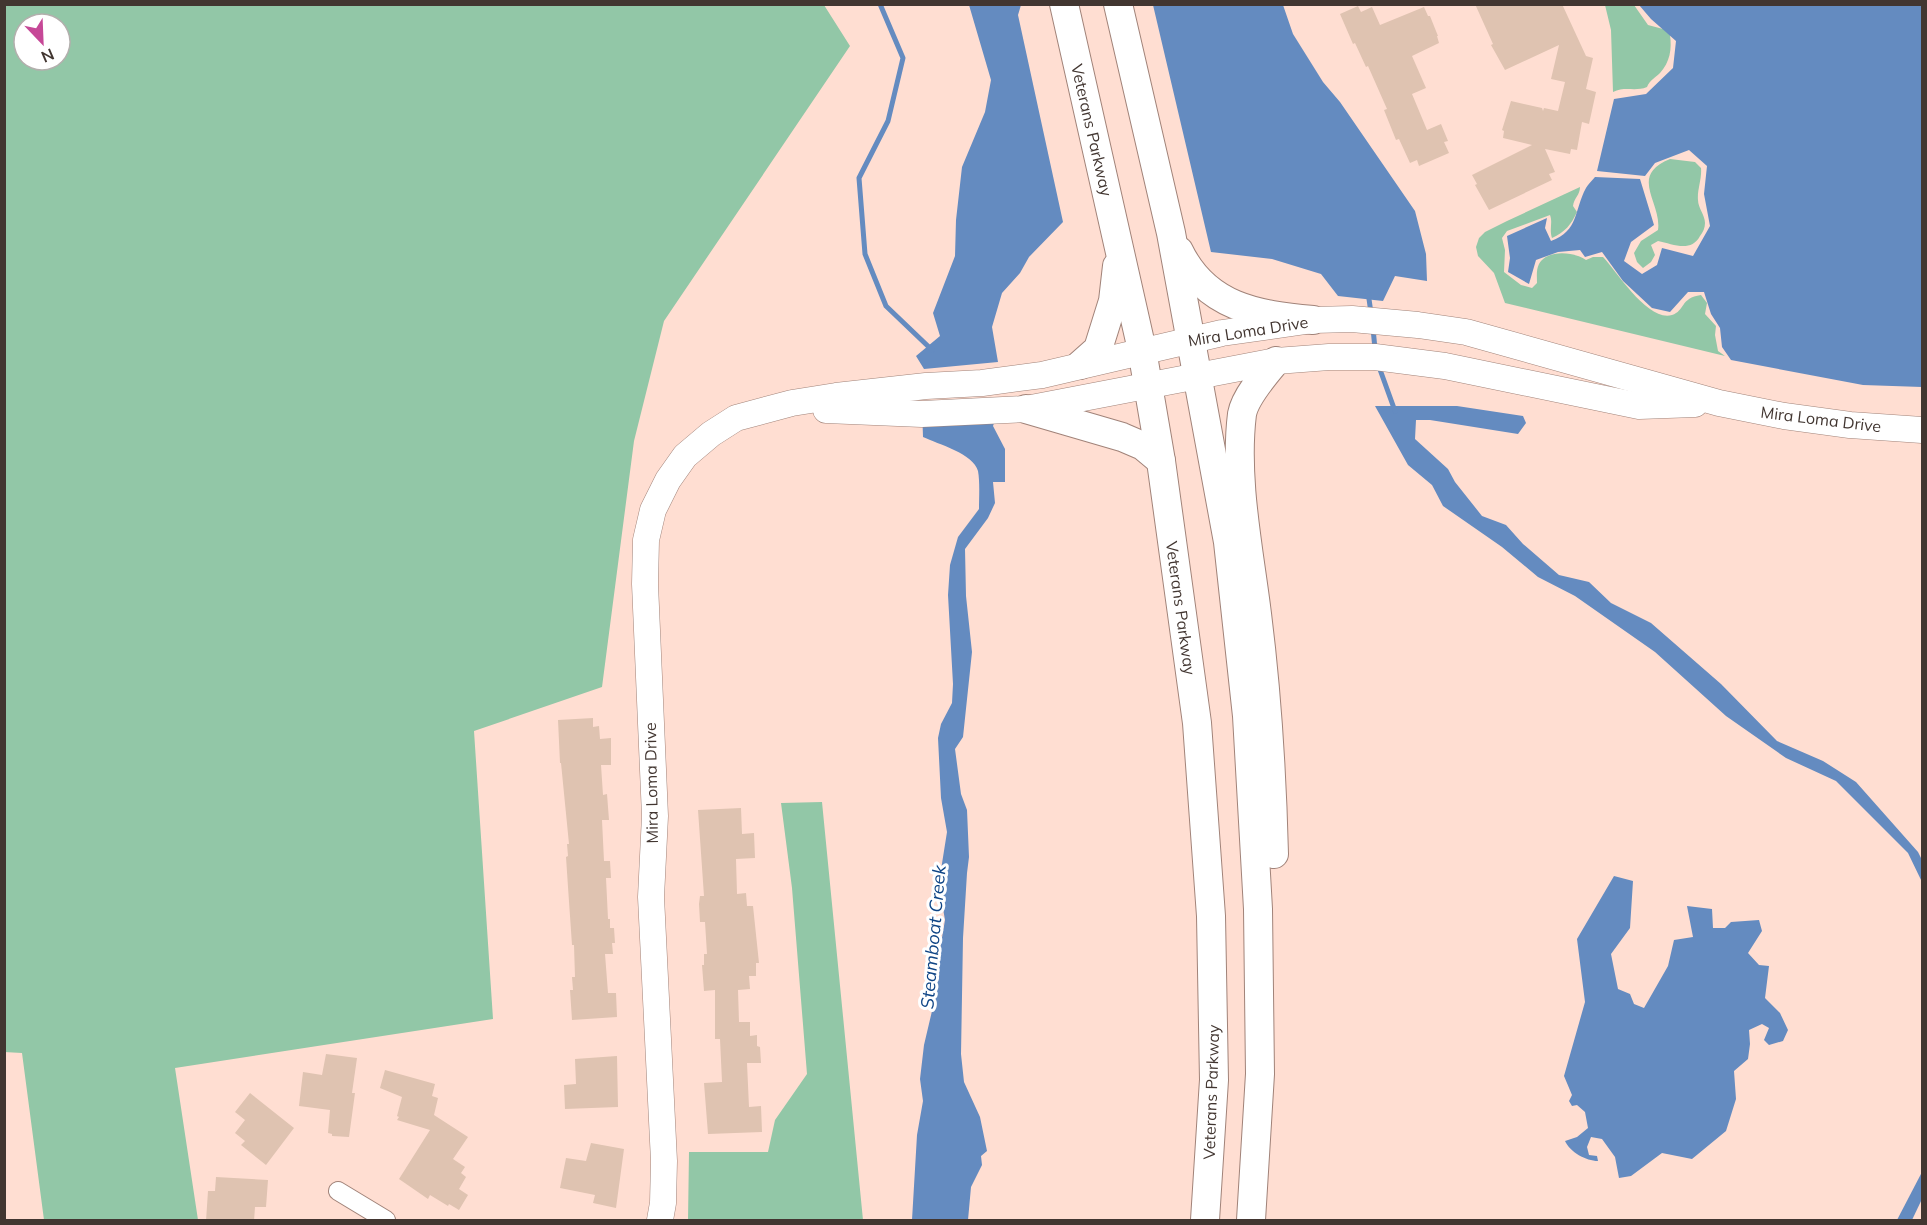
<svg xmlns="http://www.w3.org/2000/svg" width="1927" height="1225" viewBox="0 0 1927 1225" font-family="Mulish,sans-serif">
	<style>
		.green { fill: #92c7a7; fill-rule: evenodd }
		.water { fill: #648bc0 }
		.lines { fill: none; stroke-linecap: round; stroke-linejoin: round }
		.stream { stroke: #648bc0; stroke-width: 5 }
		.building { fill: #dfc3b1 }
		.street-casing { stroke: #a18379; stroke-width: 20 }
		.secondary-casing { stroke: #a18379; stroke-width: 27 }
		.primary-casing { stroke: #a18379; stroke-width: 30 }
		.street { stroke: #fff; stroke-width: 18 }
		.secondary { stroke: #fff; stroke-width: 26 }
		.primary { stroke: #fff; stroke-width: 28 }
		.labels { text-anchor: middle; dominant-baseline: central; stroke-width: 6; stroke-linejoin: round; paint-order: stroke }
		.street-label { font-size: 16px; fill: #423631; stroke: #fff }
		.water-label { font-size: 18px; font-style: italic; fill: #0e4485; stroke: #fff }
	</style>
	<rect width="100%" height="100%" fill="#ffded2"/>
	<g class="green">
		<path d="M824 5 850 46 664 321 634 441 602 687 474 731 493 1019 175 1068 198 1220H44L22 1053 4 1052 5 5ZM24 24H60V60H24Z"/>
		<path d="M1605 5H1634L1648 25 1663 29 1670 35C1672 49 1670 62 1660 73 1655 78 1650 80 1647 87 1635 92 1625 86 1613 92L1611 30Z"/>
		<path d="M1670 159 1695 162 1701 168C1702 179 1697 190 1698 200 1698 208 1705 215 1705 223 1705 228 1703 232 1700 236 1691 253 1673 244 1658 241L1651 245 1655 255 1651 262 1643 268 1637 262 1634 253 1641 241 1658 230C1662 202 1628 176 1670 159Z"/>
		<path d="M1580 187C1580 195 1574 198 1573 206L1577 212C1571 225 1565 232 1552 238 1549 229 1553 223 1550 215L1507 231 1502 238 1505 250 1504 272 1521 285 1532 288 1537 283C1537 277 1536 270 1539 264 1547 249 1575 252 1586 260L1593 257H1603C1618 273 1648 322 1672 315 1685 311 1680 298 1701 295L1707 303 1705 314 1716 326 1715 335 1718 351 1725 356 1505 303 1494 273 1478 256 1476 247 1479 238 1485 232 1507 221Z"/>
		<path d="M822 802 863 1220H688L689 1152H768L775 1120 807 1074 792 888 781 803Z"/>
	</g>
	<g class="water">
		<path d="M969 5H1021L1018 15 1063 222 1029 257 1020 273 1002 293 992 327 998 362 924 369 916 356 940 336 933 313 955 256 956 220 962 167 985 112 991 80Z"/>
		<path d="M1153 5H1283L1293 34 1323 82 1340 102 1415 211 1426 254 1427 281 1395 276 1383 301 1338 296 1321 274 1272 259 1211 252Z"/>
		<path d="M1639 5H1922V387L1863 385 1731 360 1722 347 1720 328 1711 314 1704 292H1688L1670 312 1652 308 1623 281 1602 252 1585 257 1580 250 1558 252 1536 260 1529 284 1508 272 1510 258 1507 236 1547 218 1545 228 1551 241C1579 231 1574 210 1586 188 1588 184 1592 181 1595 177L1640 179 1654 225 1631 242 1624 261 1642 274 1657 265 1662 248 1693 256 1710 226 1704 194 1707 166 1689 150 1655 163 1645 176 1597 171 1614 99 1646 94 1673 68 1676 41 1651 19Z"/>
		<path d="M1002 401 993 426 1005 449V482H993L995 503 988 518 965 549 966 596 972 652 963 737 955 749 961 794 967 810 969 857 967 873 963 938 961 1054 964 1082 980 1117 987 1151 981 1156 982 1165 971 1187 968 1220H912L917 1135 923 1101 920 1079 924 1045 932 1011 933 990 945 920 941 897 940 876 947 832 941 798 938 738 941 724 952 703 953 684 948 595 950 565 958 537 979 509C979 497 980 482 978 471 974 454 938 444 923 437L922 407Z"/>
		<path d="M1375 406H1457L1523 416 1526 423 1518 434 1430 420H1416L1415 439 1448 469 1455 482 1482 516 1506 525 1523 544 1559 575 1589 582 1611 603 1651 623 1721 684 1777 741 1823 761 1856 782 1918 852 1922 860V882L1908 853 1836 781 1786 758 1726 716 1655 652 1575 596 1538 577 1502 547 1443 506 1432 485 1408 465Z"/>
		<path d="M1614 876 1633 881 1630 928 1611 954 1618 989 1630 994 1634 1004 1644 1008 1668 966 1674 940 1693 937 1687 906 1712 909 1713 928H1725L1731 922 1759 920 1762 931 1748 953 1759 965 1769 966 1765 998 1780 1013 1788 1030 1783 1041 1769 1045 1764 1040 1769 1028 1762 1024 1749 1030 1750 1044 1748 1059 1734 1071 1736 1099 1726 1131 1692 1159 1662 1153 1631 1176 1619 1178 1615 1157 1602 1139 1591 1137 1587 1147 1589 1155 1597 1156 1598 1161C1586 1161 1570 1152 1565 1141L1577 1137 1588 1128 1585 1112 1577 1105 1572 1106 1569 1101 1572 1095 1564 1076 1585 1002 1577 939Z"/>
		<path d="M1922 1172V1199L1912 1220H1897Z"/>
	</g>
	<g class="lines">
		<g class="stream">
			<path d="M880 4 903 58 888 121 859 178 865 254 886 306 932 350"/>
			<path d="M1368 292 1371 313"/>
			<path d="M1373 328 1375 349"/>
			<path d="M1378 364 1395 411"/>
		</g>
	</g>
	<g class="building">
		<path d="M1475 4H1562L1586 56 1593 58 1586 89 1596 92 1589 124 1582 122 1577 150 1571 149 1570 154 1545 149 1555 172 1549 174 1552 180 1489 210 1475 185 1477 184 1472 175 1532 145 1503 138 1504 131 1502 130 1511 101 1542 108 1543 111 1544 108 1558 111 1565 82 1551 79 1559 45 1505 70 1491 45 1493 44Z"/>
		<path d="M1358 6 1361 12 1372 7 1380 25 1424 7 1428 16H1430L1438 36H1437L1439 43 1412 56 1426 88 1412 94 1427 130 1441 124 1448 141 1444 142 1449 153 1419 166 1417 160 1410 163 1399 139 1396 140 1384 110 1387 109 1368 66 1366 67 1355 43 1353 44 1340 14Z"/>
		<path d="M593 718V727L599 726 600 739 611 738V765H601L603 795 607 794 609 820H602L604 861H610L611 878H606L608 919H610V928H614L615 943H612L613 954H605L608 993H616L617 1017 572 1020 570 990H573L572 977H575L574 945H572L568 887 566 857 568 856 567 844H569L561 763H560L558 720Z"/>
		<path d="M741 808 742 834 754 833 755 858 736 859 737 894 746 893 747 906H753L759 963H756V976H749L750 989 738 990 739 1022H750V1036L757 1035V1046L760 1047 761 1063H747L749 1107 761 1106 762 1132 708 1134 704 1083 722 1082 720 1039H715V990L704 991 702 965H704V954H707L705 922H700L699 904 700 896H704L698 810Z"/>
		<path d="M326 1054 357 1058 352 1093H355L349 1137 332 1136V1134L328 1133 330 1110 299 1106 303 1072 322 1075Z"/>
		<path d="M617 1056 618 1107 565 1109 564 1085 576 1084 575 1059Z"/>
		<path d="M385 1070 435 1084 432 1096 438 1098 434 1115 468 1137 453 1159 465 1167 461 1173 466 1177 459 1189 468 1195 459 1210 449 1204 448 1206 430 1195 428 1199 399 1179 430 1130 397 1120 399 1117 397 1116 402 1097 380 1088Z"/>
		<path d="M250 1093 294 1128 266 1165 241 1145 245 1141 235 1133 245 1120 235 1112Z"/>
		<path d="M591 1143 624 1149 616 1208 593 1203 595 1195 560 1188 566 1158 586 1161Z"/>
		<path d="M216 1177 268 1180 266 1207H255L254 1221H206L208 1191H215Z"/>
	</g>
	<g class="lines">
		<defs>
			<path id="street" d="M338 1191 386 1220"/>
			<g id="secondary">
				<path d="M826 410 922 414 1026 409 1276 361 1329 357H1375L1445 366 1639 406 1695 404"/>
				<path d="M660 1220 663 1203 664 1161 651 897 655 816 645 584 646 540 653 510 668 480 685 456 711 434 736 418 792 403 836 396 926 386 982 383 1042 375 1222 333 1313 320 1352 319 1418 325 1466 332 1719 403 1784 416 1850 425 1922 430"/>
			</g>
			<g id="primary">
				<path d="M1064 4 1142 350 1161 461 1197 723 1211 916 1214 1080 1205 1220"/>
				<path d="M1118 4 1171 233 1228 542 1247 716 1258 909 1260 1074 1251 1220"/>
				<path d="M1179 251C1206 307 1257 315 1313 320"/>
				<path d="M1080 365 1098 349 1113 301 1117 266"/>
				<path d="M1026 409 1122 437 1143 446 1161 461"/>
				<path d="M1274 854C1272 774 1267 693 1257 614 1249 549 1234 479 1242 414 1245 397 1265 374 1276 361"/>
			</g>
		</defs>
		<use href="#street" class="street-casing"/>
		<use href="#secondary" class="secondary-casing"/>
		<use href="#primary" class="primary-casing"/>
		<use href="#street" class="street"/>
		<use href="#secondary" class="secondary"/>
		<use href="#primary" class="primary"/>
	</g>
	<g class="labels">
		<g class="street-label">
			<text transform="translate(1092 130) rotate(77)">Veterans Parkway</text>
			<text transform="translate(1248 331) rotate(-9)">Mira Loma Drive</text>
			<text transform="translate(1821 419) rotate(7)">Mira Loma Drive</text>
			<text transform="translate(1181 608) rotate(82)">Veterans Parkway</text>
			<text transform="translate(651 783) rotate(-91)">Mira Loma Drive</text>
			<text transform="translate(1211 1092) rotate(-88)">Veterans Parkway</text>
		</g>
		<g class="water-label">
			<text transform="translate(933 937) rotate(-85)">Steamboat Creek</text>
		</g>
	</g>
	<rect width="1927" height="1225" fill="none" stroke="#423631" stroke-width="12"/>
	<g transform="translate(42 42) rotate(157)"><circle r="28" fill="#ffffff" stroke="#b3afad" stroke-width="1.5"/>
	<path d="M0-4.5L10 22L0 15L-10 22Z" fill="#c64897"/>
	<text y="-9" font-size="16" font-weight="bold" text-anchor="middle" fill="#423631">N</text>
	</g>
</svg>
